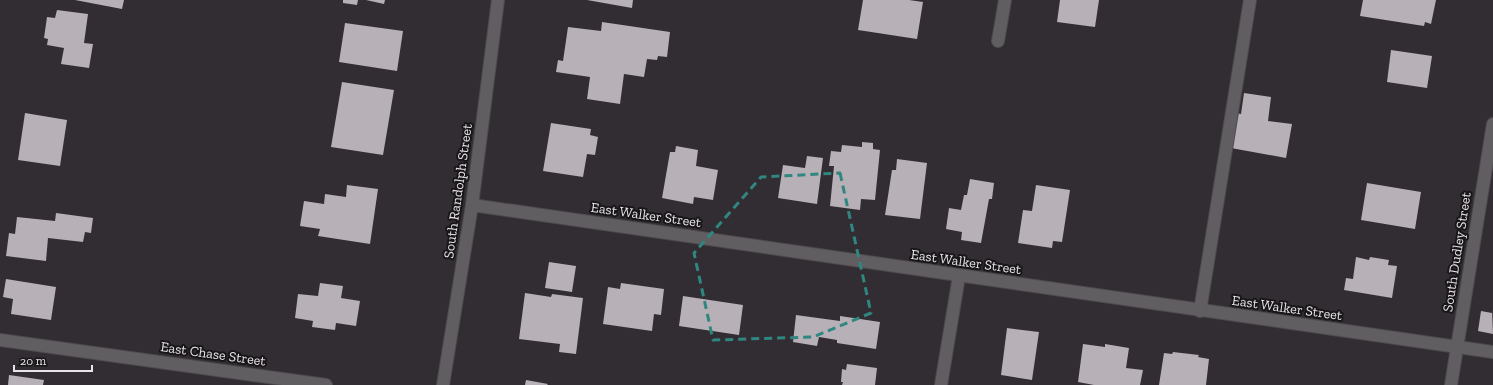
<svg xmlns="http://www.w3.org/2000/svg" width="1493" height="385" viewBox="0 0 1493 385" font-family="'Zilla Slab',serif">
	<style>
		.building { fill: #b7b0b6 }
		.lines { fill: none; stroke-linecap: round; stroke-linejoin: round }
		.minor-casing { stroke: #4f4a4f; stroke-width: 14 }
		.minor { stroke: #605e60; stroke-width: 12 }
		.marked { fill: none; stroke: #308680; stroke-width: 3; stroke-dasharray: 8 5; stroke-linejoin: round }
		.labels { text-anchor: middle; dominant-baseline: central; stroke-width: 4; stroke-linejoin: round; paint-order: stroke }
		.street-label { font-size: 14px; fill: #e8e4e8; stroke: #181618 }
	</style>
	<rect width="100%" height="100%" fill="#322d32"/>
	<g class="building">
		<path d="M75 0H124L122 9Z"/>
		<path d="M343 0H358L357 5 343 3Z"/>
		<path d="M366 0H385L384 4Z"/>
		<path d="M587 0H633L632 8Z"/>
		<path d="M863 0H909L923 2 917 39 858 30Z"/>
		<path d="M1060 0H1099L1095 27 1057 22Z"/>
		<path d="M1363 0H1436L1431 24 1425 22 1424 26 1360 16Z"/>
		<path d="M57 10 88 14 84 43 93 44 89 68 61 64 64 48 47 45 48 39 44 38 47 17 55 18Z"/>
		<path d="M602 22 670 32 667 57 658 56 657 60 647 59 644 77 624 74 620 104 587 99 590 77 556 72 558 60 563 61 568 27 601 31Z"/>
		<path d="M345 23 403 31 397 71 339 62Z"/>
		<path d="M1391 50 1432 56 1427 88 1387 82Z"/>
		<path d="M342 82 394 90 383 155 331 147Z"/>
		<path d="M1244 93 1271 97 1268 121 1292 124 1286 158 1231 148 1236 113 1241 114Z"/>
		<path d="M25 113 67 120 60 166 18 160Z"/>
		<path d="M551 123 591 129 590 135 598 137 595 155 587 154 583 177 543 171Z"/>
		<path d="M862 142 873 143V149L880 150 875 200 861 199 860 210 830 206 834 166H829L831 151 841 152 842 145 862 147Z"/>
		<path d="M676 146 698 150 696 166 718 170 713 200 694 197 693 204 662 198 670 152H675Z"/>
		<path d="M807 156 823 158 817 204 778 198 783 165 805 168Z"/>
		<path d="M897 159 927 163 920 219 885 215 892 170H896Z"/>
		<path d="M970 179 994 183 992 199H989L981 243 961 240 962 232 946 229 949 208 961 210 964 195H967Z"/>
		<path d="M1367 183 1421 192 1415 229 1361 220Z"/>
		<path d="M347 185 378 189 370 244 318 236 320 229 300 226 304 201 324 204 325 194 346 197Z"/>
		<path d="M1036 185 1070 190 1062 242 1053 241 1052 248 1018 243 1023 210 1032 211Z"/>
		<path d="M56 213 93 218 91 233 85 232 83 242 48 238 46 261 6 256 9 233 15 234 17 217 55 221Z"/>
		<path d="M1356 257 1369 260 1370 257 1389 260 1388 265 1397 266 1392 298 1344 290 1346 278 1353 279Z"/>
		<path d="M549 262 576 266 572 292 545 288Z"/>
		<path d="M6 279 56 287 51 320 11 314 13 299 3 297Z"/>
		<path d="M320 283 343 286 341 298 360 301 356 326 336 323 335 330 312 327 313 321 295 318 298 294 318 296Z"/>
		<path d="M621 283 664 289 661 315 654 314 652 331 603 324 608 287 620 289Z"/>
		<path d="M525 293 551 297 552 294 583 298 576 354 559 352 560 344 519 339Z"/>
		<path d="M683 296 743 305 739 335 679 326Z"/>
		<path d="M1492 309 1493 334 1478 331 1481 311 1492 313Z"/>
		<path d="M796 315 840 321V316L880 322 876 349 837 343V340L819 337 817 346 793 342Z"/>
		<path d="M1007 328 1039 332 1032 380 1001 375Z"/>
		<path d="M1083 344 1105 347V344L1129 348 1126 368 1143 370 1140 385H1094L1078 382Z"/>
		<path d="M1173 352 1199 355 1198 357 1209 359 1206 385H1159L1164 353 1172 354Z"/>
		<path d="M847 364 877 368 875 385H842L843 382H841L842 369 846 370Z"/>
		<path d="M9 375 44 380 43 385H8Z"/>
		<path d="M526 380 548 384 547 385H525Z"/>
	</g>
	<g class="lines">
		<defs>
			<g id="minor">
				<path d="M998 41 1005 0"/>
				<path d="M472 205 1493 352"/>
				<path d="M1200 311 1250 0"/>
				<path d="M0 340 326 385"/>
				<path d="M443 385 472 205 498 0"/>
				<path d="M941 385 959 276"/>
				<path d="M1451 385 1493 124"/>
			</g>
		</defs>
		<use href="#minor" class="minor-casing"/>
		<use href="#minor" class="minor"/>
	</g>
	<path class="marked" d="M840 173 871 313 813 337 713 340 694 253 761 177Z"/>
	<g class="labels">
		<g class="street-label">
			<text transform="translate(458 191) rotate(-82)">South Randolph Street</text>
			<text transform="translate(646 215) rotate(8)">East Walker Street</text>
			<text transform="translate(1457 252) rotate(-81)">South Dudley Street</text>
			<text transform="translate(966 262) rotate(8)">East Walker Street</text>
			<text transform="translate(1287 308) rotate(8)">East Walker Street</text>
			<text transform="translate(213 354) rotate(8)">East Chase Street</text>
		</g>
	</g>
	<path d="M14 365v6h78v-6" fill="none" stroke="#e8e4e8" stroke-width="2"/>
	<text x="20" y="365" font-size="12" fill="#e8e4e8" stroke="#181618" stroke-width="3" paint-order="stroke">20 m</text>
</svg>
